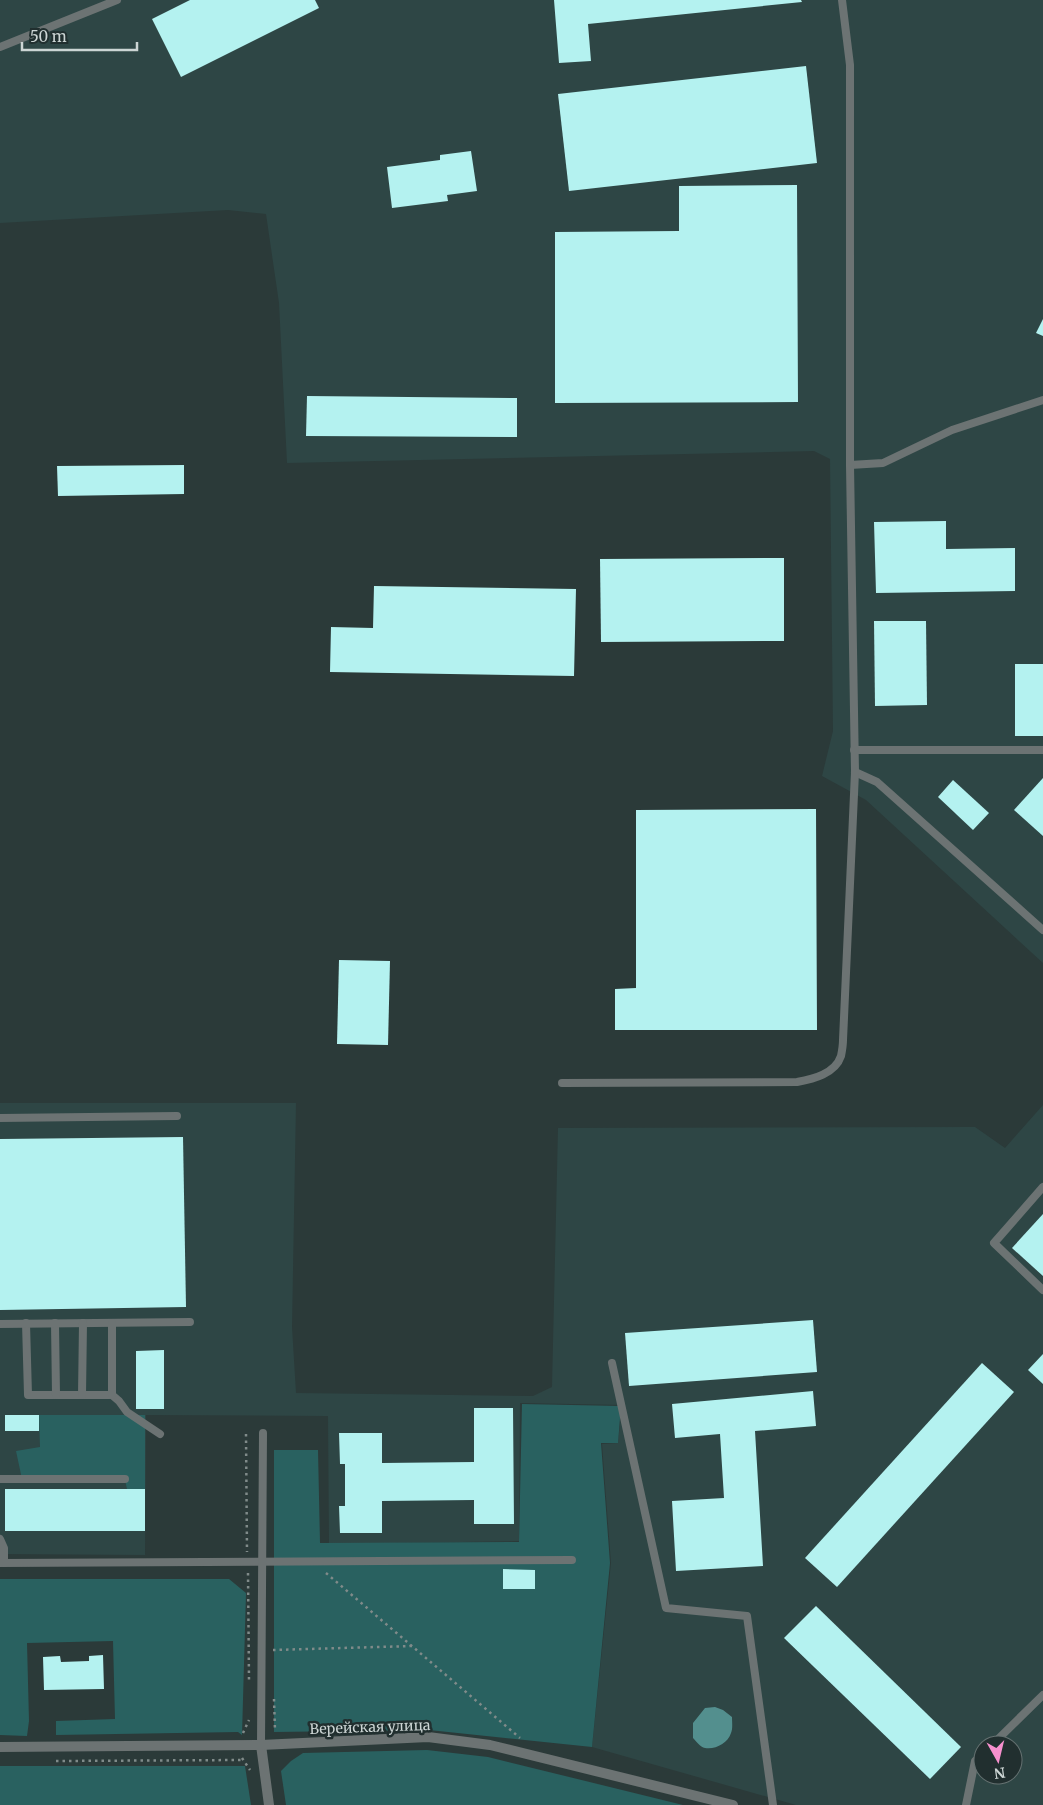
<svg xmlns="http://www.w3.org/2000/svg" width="1043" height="1805" viewBox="0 0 1043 1805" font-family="Merriweather,serif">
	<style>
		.built { fill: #2e4645; fill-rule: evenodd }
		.green { fill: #296160 }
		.water { fill: #538f8e }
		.building { fill: #b4f2f0 }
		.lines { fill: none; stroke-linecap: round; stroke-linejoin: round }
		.path { stroke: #808b8a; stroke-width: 2.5; stroke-dasharray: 2.5 4; stroke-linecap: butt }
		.service { stroke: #6c7373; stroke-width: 8 }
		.tertiary { stroke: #6c7373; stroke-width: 10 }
		.labels { text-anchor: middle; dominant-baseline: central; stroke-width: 5; stroke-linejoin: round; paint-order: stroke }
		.street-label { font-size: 14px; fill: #ccd5d4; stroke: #212f2f }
	</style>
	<rect width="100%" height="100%" fill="#2b3a39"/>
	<g class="built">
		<path d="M0 0H1043V963L866 800 822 776 833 731 830 459 814 451 287 463 279 303 266 214 228 210 0 223Z"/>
		<path d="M0 1103H296L292 1327 296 1393 533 1396 552 1387 558 1128 975 1127 1005 1148 1043 1105V1805H796L592 1747 611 1563 602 1444 618 1443 622 1405 520 1403 519 1541 329 1544 328 1416 146 1415 145 1555 0 1554ZM983 1745H1013V1775H983Z"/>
	</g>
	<g class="green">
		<path d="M522 1404 621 1406 618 1443H601L610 1563 592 1747 429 1730 274 1732V1450H318L320 1543 519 1542Z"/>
		<path d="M39 1415H145V1489H127L125 1480 22 1479 16 1451 40 1447Z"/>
		<path d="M0 1579H229L246 1593 242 1735 238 1732 56 1735V1721L115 1719 113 1641 27 1643 29 1721 27 1736 0 1735Z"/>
		<path d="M427 1750 488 1757 683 1805H286L281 1771 291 1761 303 1753Z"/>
		<path d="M0 1766H245L251 1805H0Z"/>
	</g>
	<path class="water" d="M715 1707 723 1710 732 1717C732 1722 733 1729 731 1733 728 1743 715 1750 705 1748 700 1747 696 1741 693 1738V1723L705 1708Z"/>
	<g class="building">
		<path d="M190 0H315L319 8 181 77 152 19Z"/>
		<path d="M554 0H801L802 2 588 24 591 61 559 63Z"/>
		<path d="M806 66 817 163 569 191 558 94Z"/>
		<path d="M471 151 477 191 447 195 448 201 392 208 387 167 440 160V155Z"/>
		<path d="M797 185 798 402 555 403V232L679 231V186Z"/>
		<path d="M1043 319V336L1036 333Z"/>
		<path d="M307 396 517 398V437L306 436Z"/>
		<path d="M184 465V494L58 496 57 466Z"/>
		<path d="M946 521V549L1015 548V591L876 593 874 522Z"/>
		<path d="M784 558V641L601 642 600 559Z"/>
		<path d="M374 586 576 589 574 676 330 672 331 627 373 628Z"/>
		<path d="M874 621H926L927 705 875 706Z"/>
		<rect x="1015" y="664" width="28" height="72"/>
		<path d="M1043 778V836L1014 810Z"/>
		<path d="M953 780 989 813 973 830 938 797Z"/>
		<path d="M816 809 817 1030H615V989L636 988V810Z"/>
		<path d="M339 960 390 961 388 1045 337 1044Z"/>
		<path d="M183 1137 186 1307 0 1310V1139Z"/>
		<path d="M1043 1214V1276L1012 1248Z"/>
		<path d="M813 1320 817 1372 629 1386 625 1333Z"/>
		<path d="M164 1350V1409H136V1351Z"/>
		<path d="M1043 1354V1384L1028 1370Z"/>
		<path d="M982 1363 1014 1392 837 1587 805 1558Z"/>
		<path d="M813 1391 816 1426 755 1431 763 1566 676 1571 672 1501 724 1498 720 1434 675 1438 672 1404Z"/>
		<path d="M474 1408H513L514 1524H474V1500L382 1501V1533H340L339 1506H345V1464H340L339 1433H382V1463L474 1462Z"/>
		<rect x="5" y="1415" width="34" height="16"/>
		<rect x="5" y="1489" width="140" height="42"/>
		<path d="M503 1569 535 1570V1589H503Z"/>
		<path d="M816 1606 961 1747 930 1779 784 1638Z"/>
		<path d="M103 1655 104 1689 44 1690 43 1657 60 1656 61 1662 89 1661V1656Z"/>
	</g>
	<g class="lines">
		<g class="path">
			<path d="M246 1434 247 1552"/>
			<path d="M248 1573 249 1680"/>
			<path d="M326 1573 520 1738"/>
			<path d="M273 1650 412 1646"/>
			<path d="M274 1699 275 1731"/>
			<path d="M243 1733 249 1720"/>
			<path d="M242 1758 250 1770"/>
			<path d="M56 1761 243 1760"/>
		</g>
		<g class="service">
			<path d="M0 47 117 0"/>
			<path d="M850 465 883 463 952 430 1043 400"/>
			<path d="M854 750H1043"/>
			<path d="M855 772 877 782 1043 930"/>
			<path d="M562 1083 797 1082C813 1079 835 1074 841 1056 842 1051 843 1045 843 1040L855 772 850 465V65L842 0"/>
			<path d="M0 1118 177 1116"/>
			<path d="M1043 1187 994 1243 1043 1290"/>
			<path d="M26 1323 28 1395H112L119 1401 127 1412 160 1434"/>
			<path d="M55 1323 56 1395"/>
			<path d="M0 1324 190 1322"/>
			<path d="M612 1363 666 1608 747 1616 773 1805"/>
			<path d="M82 1395 83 1323"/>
			<path d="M112 1395V1323"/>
			<path d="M0 1479H125"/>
			<path d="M0 1539 4 1548V1563"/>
			<path d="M0 1563 572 1560"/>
			<path d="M261 1745 263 1433"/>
			<path d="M992 1745 1043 1695"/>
			<path d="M966 1805 975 1761 983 1754"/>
		</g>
		<g class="tertiary">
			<path d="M261 1745 269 1805"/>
			<path d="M0 1747 261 1745 428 1737 490 1745 733 1805"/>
		</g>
	</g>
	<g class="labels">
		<g class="street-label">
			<text transform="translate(370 1727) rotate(-2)">Верейская улица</text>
		</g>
	</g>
	<g transform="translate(998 1760) rotate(172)"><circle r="24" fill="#212f2f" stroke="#657171"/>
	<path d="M0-4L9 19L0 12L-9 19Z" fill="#f790ce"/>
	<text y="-8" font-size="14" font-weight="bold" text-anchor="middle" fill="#ccd5d4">N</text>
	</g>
	<path d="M22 42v8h115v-8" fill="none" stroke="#ccd5d4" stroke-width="2.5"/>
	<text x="30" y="42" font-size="15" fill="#ccd5d4" stroke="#212f2f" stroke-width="4" paint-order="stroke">50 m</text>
</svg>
